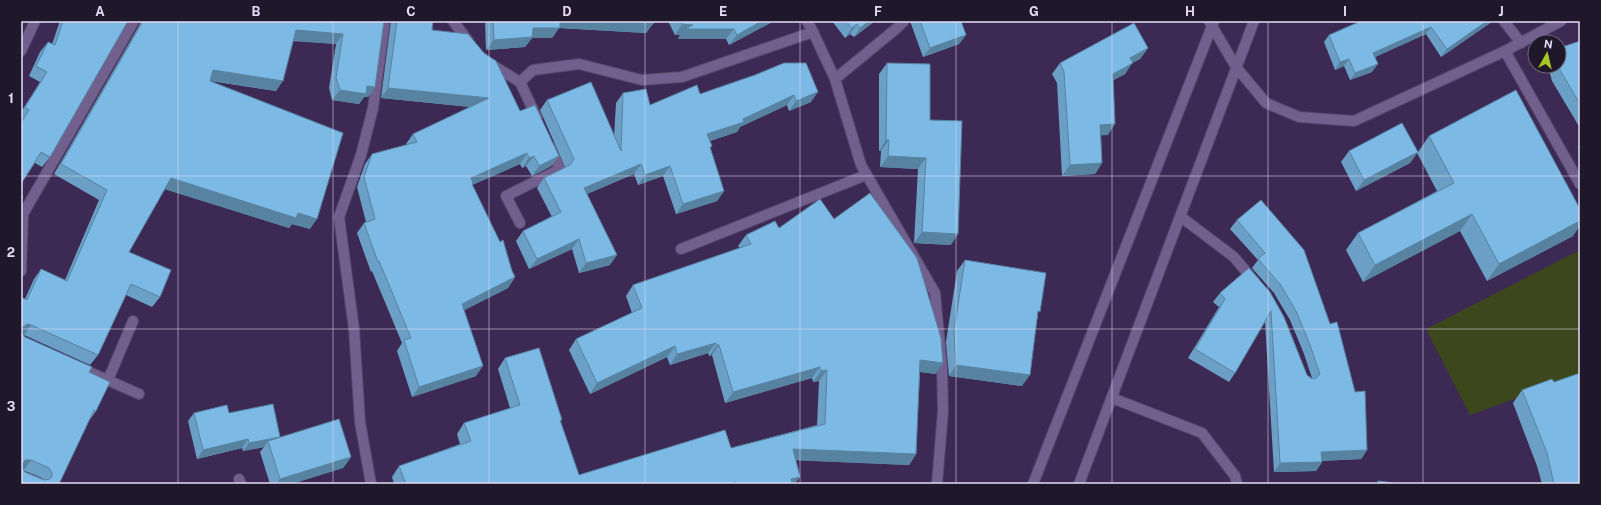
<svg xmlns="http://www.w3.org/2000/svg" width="1601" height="505" viewBox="0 0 1601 505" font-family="'Public Sans',sans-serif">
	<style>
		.grass { fill: #3c471b }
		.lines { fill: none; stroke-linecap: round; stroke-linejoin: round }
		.service-casing { stroke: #55466a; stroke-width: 12 }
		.minor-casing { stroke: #55466a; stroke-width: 12 }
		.tertiary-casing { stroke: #55466a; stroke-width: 12 }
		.service { stroke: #715f8e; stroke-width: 10 }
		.minor { stroke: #715f8e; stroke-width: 10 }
		.tertiary { stroke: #715f8e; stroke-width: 10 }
		.wall { fill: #6b9fc5; fill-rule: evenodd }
		.shaded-wall { fill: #5782a0 }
		.building { fill: #7cb9e5; stroke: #5782a0; fill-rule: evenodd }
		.grid { fill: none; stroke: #e5dbf6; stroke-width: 1; stroke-opacity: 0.55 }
		.neatline { fill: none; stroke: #e5dbf6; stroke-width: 1.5 }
		.grid-label { font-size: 13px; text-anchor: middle; font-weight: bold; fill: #e5dbf6 }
	</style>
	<rect width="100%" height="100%" fill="#3c2a55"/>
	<path class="grass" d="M1580 250V375L1470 415 1426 329Z"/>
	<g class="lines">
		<defs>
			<g id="service">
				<path d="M807 21 813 32"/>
				<path d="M21 51 35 21"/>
				<path d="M1181 217 1234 257 1254 281"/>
				<path d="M78 367 139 394"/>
				<path d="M108 380 133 321"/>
				<path d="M239 479 241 484"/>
			</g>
			<g id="minor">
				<path d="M453 21 469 42"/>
				<path d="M1209 21 1236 67 1266 103 1299 117 1354 121 1505 51 1561 21"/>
				<path d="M1504 21 1521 43"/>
				<path d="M1505 51 1580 184"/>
				<path d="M489 63 520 82 537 118"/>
				<path d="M835 79 897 28 904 21"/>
				<path d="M520 82 533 70 579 64 642 80 682 77 813 32 835 79 861 165 935 293 942 367 943 411 937 484"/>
				<path d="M520 223 506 196 560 169 550 147"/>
				<path d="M681 249 866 175"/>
				<path d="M21 271 23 214 134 21"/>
				<path d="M1112 398 1202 433 1235 476 1237 484"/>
				<path d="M371 484 360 422 354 329 339 217 361 155 373 108 385 21"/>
			</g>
			<g id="tertiary">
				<path d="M1033 484 1214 21"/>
				<path d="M1079 484 1254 21"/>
			</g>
		</defs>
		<use href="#service" class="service-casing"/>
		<use href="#minor" class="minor-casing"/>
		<use href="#tertiary" class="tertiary-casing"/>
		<use href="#service" class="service"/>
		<use href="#minor" class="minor"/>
		<use href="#tertiary" class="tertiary"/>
	</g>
	<g class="wall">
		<path d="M60 21H128L50 157 42 167 35 163 21 184V122L22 120H21V112L40 82 29 76 40 52 48 42 52 44Z"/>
		<path d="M140 21H384L375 87 368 97H364L359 104 332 100 329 88 336 44 293 41 276 91 210 81 310 229 292 224 289 228 165 189 129 252 160 297 152 307 126 295 98 355 90 365 24 335 25 337 89 372 96 411 89 421 59 484H21L25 299 34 279 41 269 65 280 99 200 54 174 140 24ZM25 471 42 478 43 479 25 472Z"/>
		<path d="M391 21H433L432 30 520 111 559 156 551 166 532 176 526 166 522 168 520 164 472 185 515 277 508 288 464 310 476 376 412 397 397 351 402 343 372 271 371 272 357 233 364 223 366 222 357 187 365 164 372 154 406 145V144L413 134 470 107 381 98Z"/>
		<path d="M485 21H654L646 33 559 28 552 38H532L525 47 486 50Z"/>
		<path d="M668 21H774L729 45 726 39H678L680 35H675Z"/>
		<path d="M832 21H875L854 37 850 34 845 38Z"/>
		<path d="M910 21H961L966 35 959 44 923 57Z"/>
		<path d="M1493 21 1441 57 1426 34 1375 57 1372 72 1350 80 1344 66 1335 70 1324 42 1329 35Z"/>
		<path d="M1580 41V128L1552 81 1548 66H1559Z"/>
		<path d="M1148 48 1140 59 1132 63 1125 74 1113 80 1108 135H1101L1102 163 1095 174 1062 176 1057 83 1052 74 1060 63Z"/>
		<path d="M887 63 930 120 951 245 914 243 918 169 880 167 881 151H879V74Z"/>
		<path d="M755 75 811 102 789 111 787 105 740 127 737 132 710 141 712 146 710 149 724 191 717 201 676 214 663 176 638 185 634 174 587 194 610 265 579 273 572 249 529 269 516 241 523 231 552 217 537 188 544 178 565 167 540 110 547 100 614 137 616 103 623 93 650 105 700 94Z"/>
		<path d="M1429 136 1573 236 1487 281 1460 231 1363 282 1346 250 1358 233 1437 191 1417 153 1410 163 1356 191 1341 162 1349 151 1418 152Z"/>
		<path d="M1580 144V150L1578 147Z"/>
		<path d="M1261 200 1367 450 1361 459 1322 461V462L1316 471 1274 472 1265 322 1235 373 1229 382 1188 358 1219 307 1213 302 1220 293 1249 268 1307 375 1312 378 1304 354 1290 320 1274 293 1252 268 1258 260 1230 229 1237 220Z"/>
		<path d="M779 228 936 374 920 372 916 454 909 465 796 460 795 484H394L392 477 399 466 460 444 457 434 464 423 510 408 498 369 505 358 562 420 560 421 579 475 731 448 817 425 819 381 813 382 812 378 725 403 712 355 709 356 708 353 670 365 667 357 590 394 569 350 576 339 632 313 626 296 633 285 740 248 738 246 746 235Z"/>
		<path d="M965 260 1038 316 1022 386 949 376 946 342 957 271Z"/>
		<path d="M1522 390 1580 484H1542L1537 466 1513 403Z"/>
		<path d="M194 413H229L280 437 279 438 351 457 343 468 291 484H270L260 452 264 447 243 451 242 448 197 459 188 421Z"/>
	</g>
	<g class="shaded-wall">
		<path d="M557 21H621L654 23 646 33 559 28 552 38H532L525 47 486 50 494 40Z"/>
		<path d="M762 21H774L729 45 737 35Z"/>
		<path d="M869 21H875L854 37 860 28Z"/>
		<path d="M1487 21H1493L1441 57 1447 49Z"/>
		<path d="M682 24 734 29 726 39H678L680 35H675Z"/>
		<path d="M857 24 850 34 845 38 852 28Z"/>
		<path d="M1431 27 1426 34 1368 60 1373 53Z"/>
		<path d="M296 30 343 34 336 44 289 40Z"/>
		<path d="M966 35 959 44 923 57 930 48Z"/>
		<path d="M1148 48 1140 59 1132 63 1125 74 1105 85 1113 74 1130 58Z"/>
		<path d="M1349 59 1344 66 1335 70 1340 62Z"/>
		<path d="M1378 64 1372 72 1350 80 1355 73Z"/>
		<path d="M213 70 283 81 276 91 206 80Z"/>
		<path d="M367 86 375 87 368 97H364L359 104 332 100 340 90Z"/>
		<path d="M388 88 489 98 482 108 381 98Z"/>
		<path d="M818 92 811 102 789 111 796 101Z"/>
		<path d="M794 95 787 105 740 127 737 132 700 144 707 134 743 119Z"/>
		<path d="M1115 124 1108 135 1092 136 1100 125Z"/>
		<path d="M886 140H889L881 151H879Z"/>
		<path d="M1418 152 1410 163 1356 191 1364 180Z"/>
		<path d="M527 153 520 164 472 185 471 178Z"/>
		<path d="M534 156 526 166 522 168 529 158Z"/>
		<path d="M559 156 551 166 532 176 539 166Z"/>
		<path d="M888 156 926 158 918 169 880 167Z"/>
		<path d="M1102 163 1095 174 1062 176 1070 165Z"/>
		<path d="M641 164 634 174 577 198 584 188Z"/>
		<path d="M670 166 663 176 638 185 645 175Z"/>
		<path d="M171 178 298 213 317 219 310 229 292 224 289 228 164 189Z"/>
		<path d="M724 191 717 201 676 214 683 204Z"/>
		<path d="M1472 214 1460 231 1363 282 1375 265Z"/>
		<path d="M1580 221V226L1573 236 1487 281 1499 264Z"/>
		<path d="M922 232 958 234 951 245 914 243Z"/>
		<path d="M579 239 572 249 529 269 537 259Z"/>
		<path d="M617 255 610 265 579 273 586 263Z"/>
		<path d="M515 277 508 288 455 315 462 304Z"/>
		<path d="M27 324 31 325 24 335H21L22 328Z"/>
		<path d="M716 343 708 353 670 365 677 354Z"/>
		<path d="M717 345H719L712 355 709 356Z"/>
		<path d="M675 346 667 357 590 394 597 383Z"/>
		<path d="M920 360 943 363 936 374 913 371Z"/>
		<path d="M956 365 1030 375 1022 386 949 376Z"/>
		<path d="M483 366 476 376 412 397 419 387Z"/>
		<path d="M820 367 812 378 725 403 733 392Z"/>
		<path d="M827 370 819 381 813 382 821 371Z"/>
		<path d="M280 437 274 445 268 441 264 447 243 451 249 443Z"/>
		<path d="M248 439 242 448 197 459 203 450Z"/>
		<path d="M793 449 916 454 909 465 786 460Z"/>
		<path d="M1367 450 1361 459 1315 461 1321 452Z"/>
		<path d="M351 457 343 468 291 484H276L280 479Z"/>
		<path d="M25 460H31L24 470 21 466Z"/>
		<path d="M1322 462 1316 471 1274 472 1280 463Z"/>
		<path d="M800 477 795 484H788L791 479Z"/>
		<path d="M736 482 734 484H728Z"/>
	</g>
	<g class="building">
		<path d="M63 21H128L50 157 41 152 21 184V123L29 110 25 107 47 72 36 66 48 42 55 45Z"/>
		<path d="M143 21H384L375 87 367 86 366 94 340 90 336 78 343 34 296 30 283 81 213 70 210 81 343 133 317 219 298 213 296 218 171 178 129 252 171 270 160 297 131 284 98 355 31 325 27 324 22 328V332L25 337 92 367 89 372 110 382 96 411 94 410 59 484H21V297L27 300 41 269 67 281 107 190 61 164ZM25 460H31L49 468 52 473V477L50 479 44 480 25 472 22 466Z"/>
		<path d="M397 21H433L432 30 468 34 484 53 496 61 520 111 535 105 559 156 539 166 534 156 529 158 527 153 471 178 473 183 472 184 500 242 503 240 512 271 515 277 462 304 483 366 419 387 404 340 411 338 379 261 378 262 364 223 375 219 364 177 372 154 417 142 413 134 489 98 388 88Z"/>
		<path d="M493 21H560V28H533L532 37 494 40Z"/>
		<path d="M621 21H654V23Z"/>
		<path d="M680 21H762L737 35 734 29H685L693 25 682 24Z"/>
		<path d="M846 21H869L860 28 857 24 852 28Z"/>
		<path d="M920 21H961L966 35 930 48Z"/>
		<path d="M1361 21H1487L1447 49 1431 27 1373 53 1378 64 1355 73 1349 59 1340 62 1329 35Z"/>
		<path d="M1134 23 1148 48 1130 58 1133 63 1113 74 1115 124 1100 125 1102 163 1070 165 1064 72 1060 63Z"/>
		<path d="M1580 41V104L1560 70 1559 66V48Z"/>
		<path d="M784 63H806L818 92 796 101 794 95 743 119 744 122 707 134 712 146 710 147 724 191 683 204 670 166 645 175 641 164 584 188 617 255 586 263 579 239 537 259 523 231 561 212 544 178 570 165 574 159 547 100 591 82 621 151 623 93 646 89 650 105 697 85 700 94 755 75Z"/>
		<path d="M887 63 930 64V120L962 121 958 234 922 232 926 158 888 156 889 140H886Z"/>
		<path d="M1516 90 1580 209V221L1499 264 1472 214 1375 265 1358 233 1454 183 1429 136Z"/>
		<path d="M1402 123 1418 152 1364 180 1349 151Z"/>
		<path d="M870 193 917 258 941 338 943 363 920 360 916 454 793 449 800 477 791 479 792 484H736V482L728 484H406L399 466 471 441 464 423 520 405 505 358 539 348 562 420H560L579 475 725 430 731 448 825 424 827 370 821 371 820 367 733 392 719 345H717L716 343 677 354 675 346 597 383 576 339 642 308 633 285 751 244 746 235 775 221 779 228 820 199 834 219Z"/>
		<path d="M21 194 23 196 21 200Z"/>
		<path d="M1261 200 1304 250 1330 324 1337 322 1355 392 1365 391 1367 450 1321 452 1322 462 1280 463 1271 311 1235 373 1195 349 1225 299 1220 293 1249 268 1270 292 1284 317 1307 375 1312 379 1316 378 1320 374 1310 345 1296 311 1280 284 1258 259 1265 253 1237 220Z"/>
		<path d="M965 260 1046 273 1040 312 1038 311 1030 375 956 365 954 331Z"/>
		<path d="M1580 373V484H1554L1547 453 1522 390 1552 379 1554 382Z"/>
		<path d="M273 404 280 437 249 443 248 439 203 450 194 413 227 405 229 413Z"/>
		<path d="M339 419 351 457 280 479 268 441Z"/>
		<path d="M1378 481 1402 484H1378Z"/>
	</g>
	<path class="grid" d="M178 21V484M333 21V484M489 21V484M645 21V484M800 21V484M956 21V484M1112 21V484M1268 21V484M1423 21V484M21 176H1580M21 329H1580"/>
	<rect width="1601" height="505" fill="none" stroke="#1f182b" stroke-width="44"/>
	<g transform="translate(1547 54) rotate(8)"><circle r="19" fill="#1f182b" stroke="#6e667c"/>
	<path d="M0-3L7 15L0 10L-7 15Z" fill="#a6c820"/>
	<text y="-6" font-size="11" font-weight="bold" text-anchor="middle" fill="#e5dbf6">N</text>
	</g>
	<rect x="22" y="22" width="1557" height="461" class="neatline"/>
	<g class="grid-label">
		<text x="100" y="16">A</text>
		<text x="256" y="16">B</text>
		<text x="411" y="16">C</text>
		<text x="567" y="16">D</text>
		<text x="723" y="16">E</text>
		<text x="878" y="16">F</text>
		<text x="1034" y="16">G</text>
		<text x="1190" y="16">H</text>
		<text x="1345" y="16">I</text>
		<text x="1501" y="16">J</text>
		<text x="11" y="103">1</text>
		<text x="11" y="257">2</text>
		<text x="11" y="411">3</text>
	</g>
</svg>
